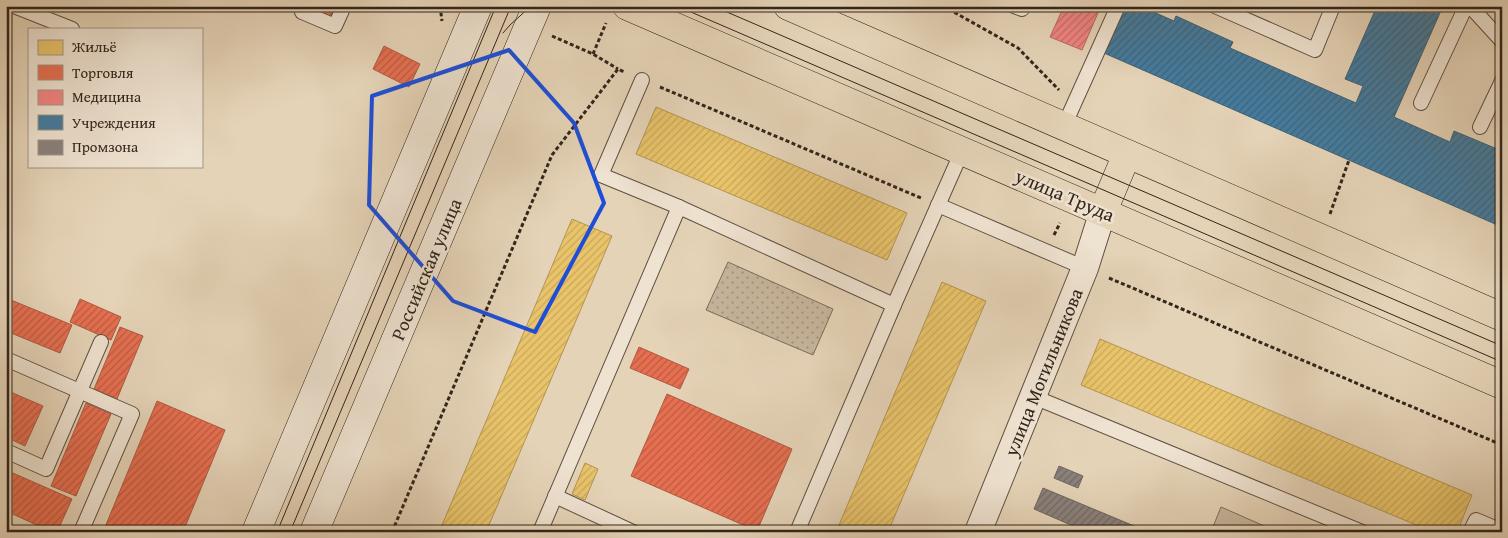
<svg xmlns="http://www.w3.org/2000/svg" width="1508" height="538" viewBox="0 0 1508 538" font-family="'Gentium Book Plus',serif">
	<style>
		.park { fill: url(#park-dots); stroke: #7c6d5c }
		.garden { fill: #c6b59c; stroke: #7c6d5c }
		.homes { fill: url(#homes-hatch); stroke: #b29452 }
		.shops { fill: url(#shops-hatch); stroke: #b05941 }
		.health { fill: url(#health-hatch); stroke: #b86863 }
		.public { fill: url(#public-hatch); stroke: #3f6176 }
		.industry { fill: url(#industry-hatch); stroke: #6f655f }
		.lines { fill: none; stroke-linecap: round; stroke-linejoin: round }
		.lane-casing { stroke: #5e5042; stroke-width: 16 }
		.street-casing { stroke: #5e5042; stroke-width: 28 }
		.secondary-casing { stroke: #31251b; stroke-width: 29 }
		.primary-casing { stroke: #31251b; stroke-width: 29 }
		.path { stroke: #31251b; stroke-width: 3; stroke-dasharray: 4 2.5; stroke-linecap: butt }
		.lane { stroke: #eee2d0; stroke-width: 14 }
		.street { stroke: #eee2d0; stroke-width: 26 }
		.secondary { stroke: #eee2d0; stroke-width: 28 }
		.primary { stroke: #e5d3b7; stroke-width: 28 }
		.tram { stroke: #31251b; stroke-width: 1 }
		.marked { fill: none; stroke: #1d4ed8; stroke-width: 4; stroke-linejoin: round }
		.labels { text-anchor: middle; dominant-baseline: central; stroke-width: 5; stroke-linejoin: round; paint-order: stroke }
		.street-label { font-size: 19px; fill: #31251b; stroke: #eee2d0 }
	</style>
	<defs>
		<pattern id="park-dots" width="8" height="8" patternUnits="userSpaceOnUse" patternTransform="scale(1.25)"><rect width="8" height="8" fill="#c6b59c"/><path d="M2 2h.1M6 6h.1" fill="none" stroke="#a1937e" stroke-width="1.8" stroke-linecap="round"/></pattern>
		<pattern id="homes-hatch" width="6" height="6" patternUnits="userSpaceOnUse" patternTransform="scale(1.25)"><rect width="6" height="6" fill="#e9c46a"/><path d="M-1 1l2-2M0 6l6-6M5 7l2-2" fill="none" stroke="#c8a85b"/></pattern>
		<pattern id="shops-hatch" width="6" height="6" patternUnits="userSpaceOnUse" patternTransform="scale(1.25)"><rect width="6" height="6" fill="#e76f51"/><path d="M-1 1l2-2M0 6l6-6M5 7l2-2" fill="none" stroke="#bc5b42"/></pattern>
		<pattern id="health-hatch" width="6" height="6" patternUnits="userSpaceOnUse" patternTransform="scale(1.25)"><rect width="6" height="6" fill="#f28482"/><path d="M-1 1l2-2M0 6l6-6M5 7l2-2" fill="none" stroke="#c56c6a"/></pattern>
		<pattern id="public-hatch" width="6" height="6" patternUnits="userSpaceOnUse" patternTransform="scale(1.25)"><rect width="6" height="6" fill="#457b9d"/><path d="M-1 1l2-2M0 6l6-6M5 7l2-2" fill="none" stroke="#3a657f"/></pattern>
		<pattern id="industry-hatch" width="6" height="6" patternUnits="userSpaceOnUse" patternTransform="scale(1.25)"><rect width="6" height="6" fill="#8a817c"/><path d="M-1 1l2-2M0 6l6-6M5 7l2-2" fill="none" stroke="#716965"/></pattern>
	</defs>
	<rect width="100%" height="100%" fill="#e5d3b7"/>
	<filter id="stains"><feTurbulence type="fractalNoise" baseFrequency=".004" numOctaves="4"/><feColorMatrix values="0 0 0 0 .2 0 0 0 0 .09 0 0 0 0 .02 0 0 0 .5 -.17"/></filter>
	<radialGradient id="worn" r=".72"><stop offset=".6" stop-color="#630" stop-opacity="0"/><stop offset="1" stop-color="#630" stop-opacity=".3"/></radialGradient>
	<path class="park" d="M728 262 833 309 813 355 706 310Z"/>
	<path class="garden" d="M1221 507 1278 532H1211Z"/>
	<g class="homes">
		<path d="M656 107 907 213 887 260 636 154Z"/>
		<path d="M572 219 612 236 486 532H439Z"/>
		<path d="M942 282 986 301 888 532H836Z"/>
		<path d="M1100 339 1472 495 1457 532H1433L1081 385Z"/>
		<path d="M585 463 598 469 585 500 572 494Z"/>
	</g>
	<g class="shops">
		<path d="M307 6H336L332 17Z"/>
		<path d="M384 46 420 64 409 87 373 69Z"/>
		<path d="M6 298 72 325 60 353 6 331Z"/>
		<path d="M80 299 121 317 111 340 70 322Z"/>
		<path d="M120 327 143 336 117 399 94 389Z"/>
		<path d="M639 347 689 369 680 389 630 368Z"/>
		<path d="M6 390 43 406 25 446 6 437Z"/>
		<path d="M667 394 792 449 757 531 631 476Z"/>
		<path d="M157 401 225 430 183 532H103Z"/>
		<path d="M86 403 111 414 76 496 51 486Z"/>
		<path d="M6 470 72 499 57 532H52L6 511Z"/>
	</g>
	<path class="health" d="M1064 6H1101L1082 50 1050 37Z"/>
	<path class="public" d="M1125 6H1140L1174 21 1176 16 1233 42 1230 48 1356 103 1363 86 1345 79 1377 6H1443L1394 117 1450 142 1454 131 1502 151V227L1104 53Z"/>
	<g class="industry">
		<path d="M1059 466 1083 476 1078 488 1054 478Z"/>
		<path d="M1043 488 1139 528 1137 532H1087L1034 509Z"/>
	</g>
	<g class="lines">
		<defs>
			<g id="lane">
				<path d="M14 6 72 29"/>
				<path d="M1014 6 1022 9 1023 6"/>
				<path d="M1215 6 1315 50 1333 6"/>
				<path d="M1470 6 1502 41"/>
				<path d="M302 12 335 26 344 6"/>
				<path d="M642 80 601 175 679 207"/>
				<path d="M1421 103 1466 6"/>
				<path d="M1064 126 1118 6"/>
				<path d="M1480 127 1502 81"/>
				<path d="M938 205 1085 268"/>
				<path d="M894 305 962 151"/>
				<path d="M6 359 132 414 81 532"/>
				<path d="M1034 397 1362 532"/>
				<path d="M6 451 46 469 101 342"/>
				<path d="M555 496 633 532"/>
				<path d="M540 532 679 207 894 305 797 532"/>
				<path d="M1470 532 1476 520 1502 531"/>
			</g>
			<path id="street" d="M978 532 1085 268 1103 211"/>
			<g id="secondary">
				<path d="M256 532 478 6"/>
				<path d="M314 532 537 6"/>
			</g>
			<g id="primary">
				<path d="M627 6 1502 385"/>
				<path d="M788 6 1502 317"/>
				<path d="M1103 211 1127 154"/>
			</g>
		</defs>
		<use href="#lane" class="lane-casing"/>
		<use href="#street" class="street-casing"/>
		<use href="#secondary" class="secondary-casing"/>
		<use href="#primary" class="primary-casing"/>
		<g class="path">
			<path d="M440 6 442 21"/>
			<path d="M943 6 1018 48 1059 90"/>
			<path d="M552 36 593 54 618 69"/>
			<path d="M593 54 606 23"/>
			<path d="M660 87 921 198"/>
			<path d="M1330 214 1349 160"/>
			<path d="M1054 235 1060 223"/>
			<path d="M1109 278 1502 445"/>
			<path d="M392 532 552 155 618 69 624 72"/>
		</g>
		<use href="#lane" class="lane"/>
		<use href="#street" class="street"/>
		<use href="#secondary" class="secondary"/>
		<use href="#primary" class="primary"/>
		<g class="tram">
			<path d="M677 6 1502 362"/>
			<path d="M713 6 1502 346"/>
			<path d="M503 33 510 25 531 6"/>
			<path d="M277 532 496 6"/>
			<path d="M290 532 511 6"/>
		</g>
	</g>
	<path class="marked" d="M509 50 574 123 604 203 535 332 453 301 369 205 372 96Z"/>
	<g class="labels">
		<g class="street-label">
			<text transform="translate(1065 195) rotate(23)">улица Труда</text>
			<text transform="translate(426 269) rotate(-67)">Российская улица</text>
			<text transform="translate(1043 372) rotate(-68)">улица Могильникова</text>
		</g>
	</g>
	<rect width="1508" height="538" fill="none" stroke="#e5d3b7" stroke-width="25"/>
	<rect x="8" y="8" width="1493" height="523" fill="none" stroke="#31251b" stroke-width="2.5"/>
	<rect x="12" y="12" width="1483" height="513" fill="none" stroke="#31251b"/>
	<rect x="28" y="28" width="175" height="140" fill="#eee2d0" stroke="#a29688"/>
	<rect x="38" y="40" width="25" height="15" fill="#e9c46a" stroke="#a29688"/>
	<text x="72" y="52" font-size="15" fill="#31251b">Жильё</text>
	<rect x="38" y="65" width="25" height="15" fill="#e76f51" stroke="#a29688"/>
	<text x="72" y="78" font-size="15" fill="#31251b">Торговля</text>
	<rect x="38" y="90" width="25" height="15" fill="#f28482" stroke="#a29688"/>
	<text x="72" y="102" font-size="15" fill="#31251b">Медицина</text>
	<rect x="38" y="115" width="25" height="15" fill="#457b9d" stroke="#a29688"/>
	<text x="72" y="128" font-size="15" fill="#31251b">Учреждения</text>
	<rect x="38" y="140" width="25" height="15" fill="#8a817c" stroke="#a29688"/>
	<text x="72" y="152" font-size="15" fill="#31251b">Промзона</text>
	<rect width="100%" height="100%" filter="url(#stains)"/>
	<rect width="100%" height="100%" fill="url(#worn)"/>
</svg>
